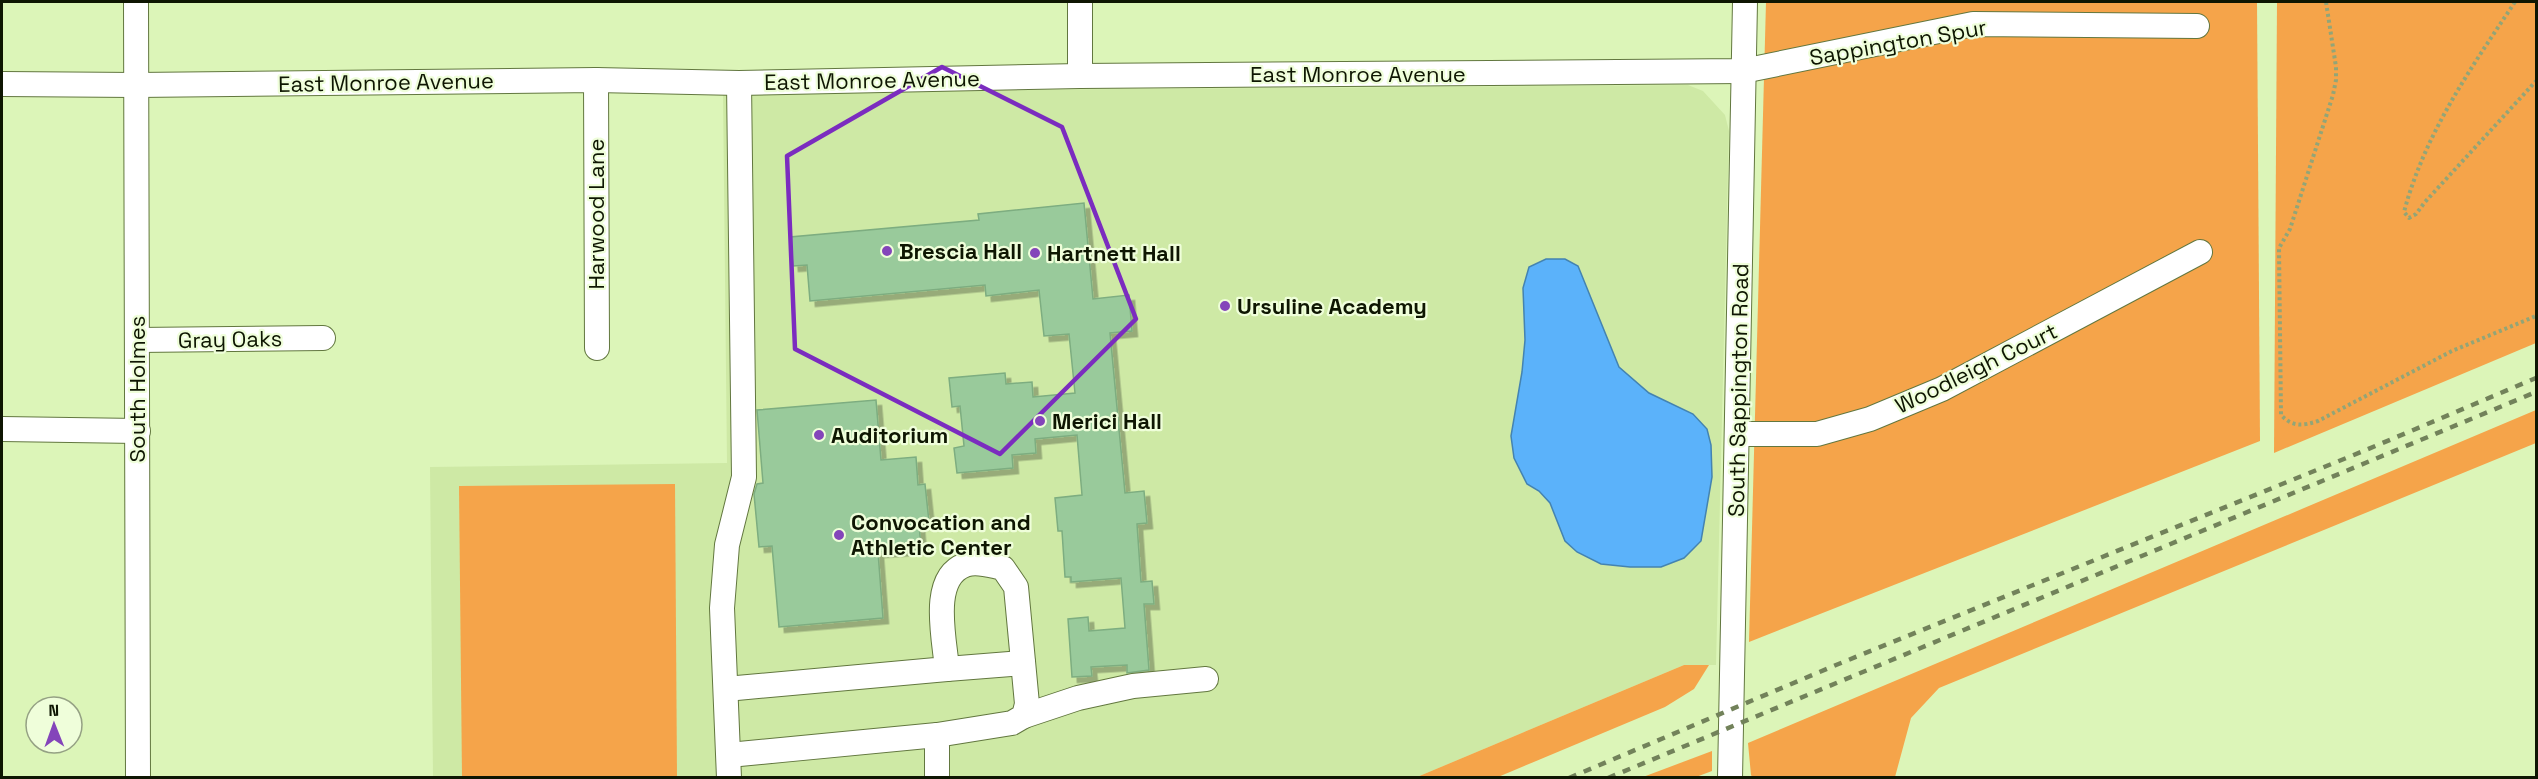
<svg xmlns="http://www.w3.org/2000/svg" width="2538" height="779" viewBox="0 0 2538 779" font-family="'Space Grotesk',sans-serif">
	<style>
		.built { fill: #cee9a5 }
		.green { fill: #f5a44a }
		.water { fill: #5bb2fa; stroke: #4483b0; stroke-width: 1.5 }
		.building { fill: #99ca9b; stroke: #7dad80; stroke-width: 1.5; filter: url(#shadow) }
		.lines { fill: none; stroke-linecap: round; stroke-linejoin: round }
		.minor-casing { stroke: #62773f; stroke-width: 26 }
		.path { stroke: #92a577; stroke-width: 4; stroke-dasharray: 3 3; stroke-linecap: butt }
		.minor { stroke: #fff; stroke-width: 24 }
		.rail { stroke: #72825a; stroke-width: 4.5; stroke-dasharray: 8 8; stroke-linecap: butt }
		.marked { fill: none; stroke: #7b2cbf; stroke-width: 4.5; stroke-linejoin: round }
		.poi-dot { fill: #8445ba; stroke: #effeda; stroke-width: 2 }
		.labels { text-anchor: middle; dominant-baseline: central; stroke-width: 4.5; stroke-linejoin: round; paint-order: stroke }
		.street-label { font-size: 22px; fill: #0e1602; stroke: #effeda }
		.poi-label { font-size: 22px; font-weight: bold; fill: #0e1602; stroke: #effeda; text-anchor: start }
	</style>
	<defs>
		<filter id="shadow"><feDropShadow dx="5.5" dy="5.5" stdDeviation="0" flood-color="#0004"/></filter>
	</defs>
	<rect width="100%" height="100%" fill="#dcf5b8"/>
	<path class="built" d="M1688 85 1703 91 1725 115 1729 131 1716 665H1684L1417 777H433L430 467 727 463 723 92Z"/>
	<g class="green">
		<path d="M1766 2H2257L2260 441 1749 642Z"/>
		<path d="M2277 2H2536V343L2274 453Z"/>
		<path d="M2536 410V443L1939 688 1911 718 1895 777 1753 778 1751 775 1748 743Z"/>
		<path d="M675 484 677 777H462L459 486Z"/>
		<path d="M1684 665H1709L1694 689 1665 707 1498 777H1417Z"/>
		<path d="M1712 751V771L1696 777H1643Z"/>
	</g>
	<path class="water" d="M1546 259H1565L1578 266 1619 367 1649 393 1693 414 1707 429 1711 445 1712 477 1701 541 1684 558 1661 567H1630L1601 564 1577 552 1565 541 1550 503 1539 491 1527 484 1514 458 1511 436 1522 372 1525 340 1523 288 1529 267Z"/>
	<g class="building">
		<path d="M1084 203 1093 299 1129 295 1132 331 1110 333 1125 493 1144 491 1147 523 1137 524 1141 582 1152 581 1154 604H1144L1149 670 1127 673V665L1091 667 1092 676 1072 677 1068 619 1088 617 1089 631 1125 628 1121 578 1071 582V577H1065L1062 531H1058L1055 498 1082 495 1077 435 1035 439 1036 453 1012 455 1013 468 957 473 954 448 964 446 960 406 952 407 949 378 1005 373 1006 384 1032 382 1033 397 1075 393 1069 334 1044 336 1039 290 986 296 985 285 810 301 807 265 793 266 790 237 979 220 978 214Z"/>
		<path d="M876 400 881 460 916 457 918 485 925 484 929 522 919 523 921 549 878 552 883 618 779 627 772 546 759 547 754 494 757 484 763 483 757 410Z"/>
	</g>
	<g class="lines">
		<defs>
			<g id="minor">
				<path d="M136 2 138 778"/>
				<path d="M1080 2V76"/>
				<path d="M596 80 597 348"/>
				<path d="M2 84 136 85 596 80 739 83 1080 76 1743 71 1973 24 2197 26"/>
				<path d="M137 340 323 338"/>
				<path d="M2 429 138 431"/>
				<path d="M1737 434H1817L1870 419 1942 389 2200 252"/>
				<path d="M947 669 1023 663"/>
				<path d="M726 689 947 669C945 641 929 578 965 565 977 560 992 566 1003 568L1016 587 1027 704 1024 716 1012 723 937 735V778"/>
				<path d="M1024 716 1078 698 1133 686 1206 679"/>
				<path d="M729 755 937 735"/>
				<path d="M729 778 722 608 727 545 744 477 739 83"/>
				<path d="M1730 778 1745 2"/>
			</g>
		</defs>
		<use href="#minor" class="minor-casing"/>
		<g class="path">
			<path d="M2326 2 2336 67V80L2333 95 2290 229 2279 248 2281 415C2292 427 2303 426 2318 421L2452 351 2536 316"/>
			<path d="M2515 2C2471 68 2425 133 2404 212L2409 218 2416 214 2425 202 2536 81"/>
		</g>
		<use href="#minor" class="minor"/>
		<g class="rail">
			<path d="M1569 778 1836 665 2366 450 2536 378"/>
			<path d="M1608 778 2536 392"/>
		</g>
	</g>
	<path class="marked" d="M942 67 1062 127 1136 319 1000 454 795 349 787 156Z"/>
	<g class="poi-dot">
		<circle cx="887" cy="251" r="6"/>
		<circle cx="1035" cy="253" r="6"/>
		<circle cx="1225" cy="306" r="6"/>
		<circle cx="1040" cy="421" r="6"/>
		<circle cx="819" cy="435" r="6"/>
		<circle cx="839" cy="535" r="6"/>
	</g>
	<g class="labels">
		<g class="street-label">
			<text transform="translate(1898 42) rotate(-10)">Sappington Spur</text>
			<text x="1358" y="74">East Monroe Avenue</text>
			<text transform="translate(872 80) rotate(-1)">East Monroe Avenue</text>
			<text transform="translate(386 82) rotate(-1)">East Monroe Avenue</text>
			<text transform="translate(596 214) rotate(-90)">Harwood Lane</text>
			<text transform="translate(230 339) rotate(-1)">Gray Oaks</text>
			<text transform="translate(1976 368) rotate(-26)">Woodleigh Court</text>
			<text transform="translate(137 389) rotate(-90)">South Holmes</text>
			<text transform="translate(1738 390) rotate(-89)">South Sappington Road</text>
		</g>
		<g class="poi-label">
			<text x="899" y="251">Brescia Hall</text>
			<text x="1047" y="253">Hartnett Hall</text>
			<text x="1237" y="306">Ursuline Academy</text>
			<text x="1052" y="421">Merici Hall</text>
			<text x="831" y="435">Auditorium</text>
			<text x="851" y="522">Convocation and<tspan x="851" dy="25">Athletic Center</tspan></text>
		</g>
	</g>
	<rect width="2538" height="779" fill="none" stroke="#0e1602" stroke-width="6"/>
	<g transform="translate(54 725) rotate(359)"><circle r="28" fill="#effeda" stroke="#95a184" stroke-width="1.5"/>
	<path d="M0-4.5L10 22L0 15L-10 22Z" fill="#8445ba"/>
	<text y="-9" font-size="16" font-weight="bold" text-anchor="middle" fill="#0e1602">N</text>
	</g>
</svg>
